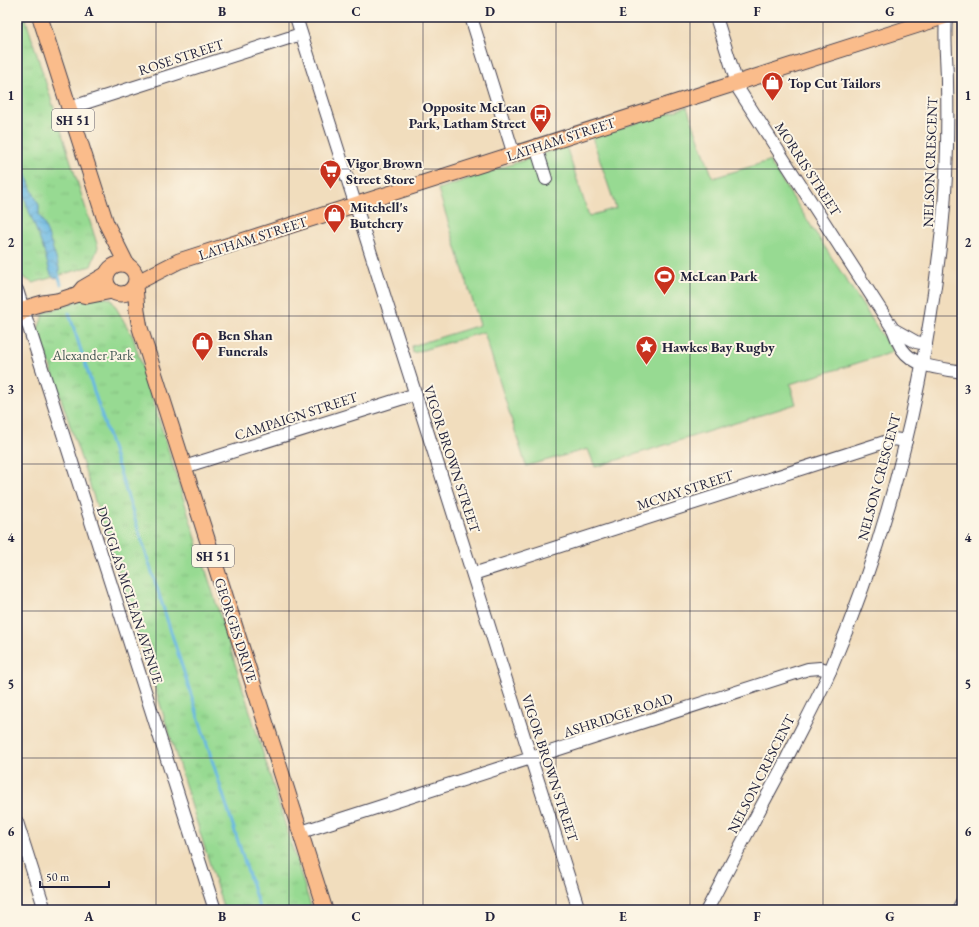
<svg xmlns="http://www.w3.org/2000/svg" width="979" height="927" viewBox="0 0 979 927" font-family="'EB Garamond',serif">
	<style>
		.park { fill: url(#park-tufts); stroke: #5c7e66 }
		.garden { fill: #97da92; stroke: #5c7e66 }
		.water { fill: url(#water-waves); stroke: #456d8f }
		.lines { fill: none; stroke-linecap: round; stroke-linejoin: round }
		.stream { stroke: #68b8e3; stroke-width: 3 }
		.minor-casing { stroke: #413e4e; stroke-width: 14 }
		.major-casing { stroke: #413e4e; stroke-width: 17 }
		.minor { stroke: #fff; stroke-width: 12 }
		.major { stroke: #fabc8b; stroke-width: 15 }
		.grid { fill: none; stroke: #22223b; stroke-width: 1; stroke-opacity: 0.55 }
		.labels { text-anchor: middle; dominant-baseline: central; stroke-width: 4; stroke-linejoin: round; paint-order: stroke }
		.shield { fill: #fcf5e5; stroke: #63616e; stroke-width: 1 }
		.shield-label { font-size: 13px; font-weight: bold; fill: #22223b }
		.street-label { font-size: 14px; fill: #22223b; stroke: #fcf5e5 }
		.poi-label { font-size: 14px; font-weight: bold; fill: #22223b; stroke: #fcf5e5; text-anchor: start }
		.park-label { font-size: 14px; fill: #455955; stroke: #fcf5e5 }
		.neatline { fill: none; stroke: #22223b; stroke-width: 1.5 }
		.grid-label { font-size: 13px; text-anchor: middle; font-weight: bold; fill: #22223b }
	</style>
	<defs>
		<pattern id="park-tufts" width="24" height="20" patternUnits="userSpaceOnUse"><rect width="24" height="20" fill="#97da92"/><path d="M3 7l-1-3M5 7V3M7 7l1-3M15 17l-1-3M17 17v-4M19 17l1-3" fill="none" stroke="#82bb7f"/></pattern>
		<pattern id="water-waves" width="16" height="10" patternUnits="userSpaceOnUse"><rect width="16" height="10" fill="#68b8e3"/><path d="M0 5q4-4 8 0t8 0" fill="none" stroke="#5595b9"/></pattern>
	</defs>
	<rect width="100%" height="100%" fill="#fcf5e5"/>
	<filter id="ink" filterUnits="userSpaceOnUse"><feTurbulence type="fractalNoise" baseFrequency=".025" numOctaves="2"/><feDisplacementMap in="SourceGraphic" scale="8" xChannelSelector="R" yChannelSelector="G"/><feConvolveMatrix kernelMatrix="1 2 1 2 8 2 1 2 1" color-interpolation-filters="sRGB"/></filter>
	<filter id="wash" filterUnits="userSpaceOnUse"><feTurbulence type="fractalNoise" baseFrequency=".012" numOctaves="4" result="noise"/><feDisplacementMap in="SourceGraphic" scale="16" xChannelSelector="R" yChannelSelector="G"/><feGaussianBlur stdDeviation="0.9" result="paint"/><feColorMatrix in="noise" values="0 0 0 0 0 0 0 0 0 0 0 0 0 0 0 0 0 1.4 0 .05"/><feComposite in="paint" operator="in"/></filter>
	<g filter="url(#wash)">
		<rect width="100%" height="100%" fill="#f1ddbd"/>
		<g class="park">
			<path d="M17 17H25L98 247 91 266 33 283 21 276 17 263Z"/>
			<path d="M94 295 111 299 133 337 312 910H224L125 591 38 329 44 313Z"/>
		</g>
		<path class="garden" d="M687 107 713 178 769 161 893 352 790 384 796 404 595 467 588 449 526 466 484 332 413 353 412 346 480 325 438 189 566 146 589 216 616 208 592 137Z"/>
		<path class="water" d="M17 141 30 186 39 205V214L45 226 59 267V277L55 278 51 275 43 248 29 211 17 174Z"/>
		<g class="lines">
			<g class="stream">
				<path d="M58 274 61 284"/>
				<path d="M69 313 260 910"/>
			</g>
		</g>
	</g>
	<g filter="url(#ink)">
		<g class="lines">
			<defs>
				<g id="minor">
					<path d="M296 17 579 910"/>
					<path d="M471 17 514 155"/>
					<path d="M716 17 739 90 893 329C896 336 898 343 902 349 915 368 942 368 962 372"/>
					<path d="M69 108 301 34"/>
					<path d="M536 147 546 179"/>
					<path d="M17 290 215 910"/>
					<path d="M893 329 916 342 926 344"/>
					<path d="M184 467 416 394"/>
					<path d="M473 574 894 439 906 441"/>
					<path d="M17 822 45 910"/>
					<path d="M301 832 808 669 820 668 830 671"/>
					<path d="M707 910C732 861 758 813 784 764 799 733 816 703 830 671 890 531 926 380 942 229 947 182 948 131 947 83 947 61 944 39 946 17"/>
					<path d="M958 910 962 902"/>
				</g>
				<g id="major">
					<path d="M40 17 106 223 127 265"/>
					<circle cx="121" cy="279" r="15"/>
					<path d="M136 283 179 261 943 17"/>
					<path d="M135 285 137 311 140 328C202 522 264 716 325 910"/>
					<path d="M78 294 83 288 107 274"/>
					<path d="M17 316 29 307 43 303 57 301 78 294 87 296 112 291"/>
				</g>
			</defs>
			<use href="#minor" class="minor-casing"/>
			<use href="#major" class="major-casing"/>
			<use href="#minor" class="minor"/>
			<use href="#major" class="major"/>
		</g>
	</g>
	<path class="grid" d="M156 17V910M289 17V910M423 17V910M556 17V910M690 17V910M823 17V910M17 169H962M17 316H962M17 464H962M17 611H962M17 758H962"/>
	<defs>
		<symbol id="shop-pin" viewBox="-11 -11 22 30"><path d="M0 17L-7.5 6A9.5 9.5 0 1 1 7.5 6Z" fill="#c8321e" stroke="#fcf5e5"/><path d="M-5-2.5h2.3a2.7 3.5 0 0 1 5.4 0H5L5.5 6h-11ZM-1.5-2.5h3a1.5 2.3 0 0 0-3 0Z" fill="#fff"/></symbol>
		<symbol id="bus-pin" viewBox="-11 -11 22 30"><path d="M0 17L-7.5 6A9.5 9.5 0 1 1 7.5 6Z" fill="#c8321e" stroke="#fcf5e5"/><path d="M-5-6H5V4H4V6H2V4H-2V6H-4V4H-5ZM-3.5-4V0h7V-4ZM-3.5 1.2v1.5H-2V1.2ZM2 1.2v1.5H3.5V1.2Z" fill="#fff"/></symbol>
		<symbol id="supermarket-pin" viewBox="-11 -11 22 30"><path d="M0 17L-7.5 6A9.5 9.5 0 1 1 7.5 6Z" fill="#c8321e" stroke="#fcf5e5"/><path d="M-6-5.5h2.5l.6 2H6L4.5 2H-2.5L-4.4-4H-6ZM-1.5 3.2a1.3 1.3 0 1 0 .1 0ZM3 3.2a1.3 1.3 0 1 0 .1 0Z" fill="#fff"/></symbol>
		<symbol id="stadium-pin" viewBox="-11 -11 22 30"><path d="M0 17L-7.5 6A9.5 9.5 0 1 1 7.5 6Z" fill="#c8321e" stroke="#fcf5e5"/><path d="M0-5a6.5 5 0 1 0 0 10a6.5 5 0 1 0 0-10ZM-3.5-1.8h7v3.6h-7Z" fill="#fff"/></symbol>
		<symbol id="sight-pin" viewBox="-11 -11 22 30"><path d="M0 17L-7.5 6A9.5 9.5 0 1 1 7.5 6Z" fill="#c8321e" stroke="#fcf5e5"/><path d="M0-6L1.8-2.2L6-1.7L2.9 1.2L3.7 5.4L0 3.3L-3.7 5.4L-2.9 1.2L-6-1.7L-1.8-2.2Z" fill="#fff"/></symbol>
	</defs>
	<g fill-rule="evenodd">
		<use href="#shop-pin" x="760" y="70" width="25" height="34"/>
		<use href="#bus-pin" x="528" y="102" width="25" height="34"/>
		<use href="#supermarket-pin" x="318" y="158" width="25" height="34"/>
		<use href="#shop-pin" x="322" y="202" width="25" height="34"/>
		<use href="#stadium-pin" x="652" y="264" width="25" height="34"/>
		<use href="#shop-pin" x="190" y="330" width="25" height="34"/>
		<use href="#sight-pin" x="634" y="334" width="25" height="34"/>
	</g>
	<g class="labels">
		<g class="shield">
			<rect x="52" y="109" width="42" height="22" rx="3"/>
			<rect x="192" y="545" width="42" height="22" rx="3"/>
		</g>
		<g class="shield-label">
			<text x="73" y="120">SH 51</text>
			<text x="213" y="556">SH 51</text>
		</g>
		<g class="street-label">
			<text transform="translate(181 57) rotate(-18)">ROSE STREET</text>
			<text transform="translate(561 139) rotate(-18)">LATHAM STREET</text>
			<text transform="translate(930 162) rotate(-88)">NELSON CRESCENT</text>
			<text transform="translate(808 169) rotate(57)">MORRIS STREET</text>
			<text transform="translate(253 238) rotate(-18)">LATHAM STREET</text>
			<text transform="translate(296 416) rotate(-18)">CAMPAIGN STREET</text>
			<text transform="translate(452 459) rotate(72)">VIGOR BROWN STREET</text>
			<text transform="translate(879 477) rotate(-75)">NELSON CRESCENT</text>
			<text transform="translate(685 490) rotate(-18)">MCVAY STREET</text>
			<text transform="translate(130 595) rotate(72)">DOUGLAS MCLEAN AVENUE</text>
			<text transform="translate(236 630) rotate(72)">GEORGES DRIVE</text>
			<text transform="translate(618 715) rotate(-18)">ASHRIDGE ROAD</text>
			<text transform="translate(550 768) rotate(72)">VIGOR BROWN STREET</text>
			<text transform="translate(761 774) rotate(-63)">NELSON CRESCENT</text>
		</g>
		<g class="poi-label">
			<text x="788" y="83">Top Cut Tailors</text>
			<text x="526" y="107" text-anchor="end">Opposite McLean<tspan x="526" dy="16">Park, Latham Street</tspan></text>
			<text x="346" y="163">Vigor Brown<tspan x="346" dy="16">Street Store</tspan></text>
			<text x="350" y="207">Mitchell's<tspan x="350" dy="16">Butchery</tspan></text>
			<text x="680" y="276">McLean Park</text>
			<text x="218" y="335">Ben Shan<tspan x="218" dy="16">Funerals</tspan></text>
			<text x="662" y="347">Hawkes Bay Rugby</text>
		</g>
		<g class="park-label">
			<text x="93" y="355">Alexander Park</text>
		</g>
	</g>
	<rect width="979" height="927" fill="none" stroke="#fcf5e5" stroke-width="44"/>
	<path d="M40 881v6h69v-6" fill="none" stroke="#22223b" stroke-width="2"/>
	<text x="46" y="881" font-size="12" fill="#22223b" stroke="#fcf5e5" stroke-width="3" paint-order="stroke">50 m</text>
	<rect x="22" y="22" width="935" height="883" class="neatline"/>
	<g class="grid-label">
		<text x="89" y="16">A</text>
		<text x="222" y="16">B</text>
		<text x="356" y="16">C</text>
		<text x="490" y="16">D</text>
		<text x="623" y="16">E</text>
		<text x="757" y="16">F</text>
		<text x="890" y="16">G</text>
		<text x="11" y="100">1</text>
		<text x="968" y="100">1</text>
		<text x="11" y="247">2</text>
		<text x="968" y="247">2</text>
		<text x="11" y="394">3</text>
		<text x="968" y="394">3</text>
		<text x="11" y="542">4</text>
		<text x="968" y="542">4</text>
		<text x="11" y="689">5</text>
		<text x="968" y="689">5</text>
		<text x="11" y="836">6</text>
		<text x="968" y="836">6</text>
		<text x="89" y="921">A</text>
		<text x="222" y="921">B</text>
		<text x="356" y="921">C</text>
		<text x="490" y="921">D</text>
		<text x="623" y="921">E</text>
		<text x="757" y="921">F</text>
		<text x="890" y="921">G</text>
	</g>
</svg>
